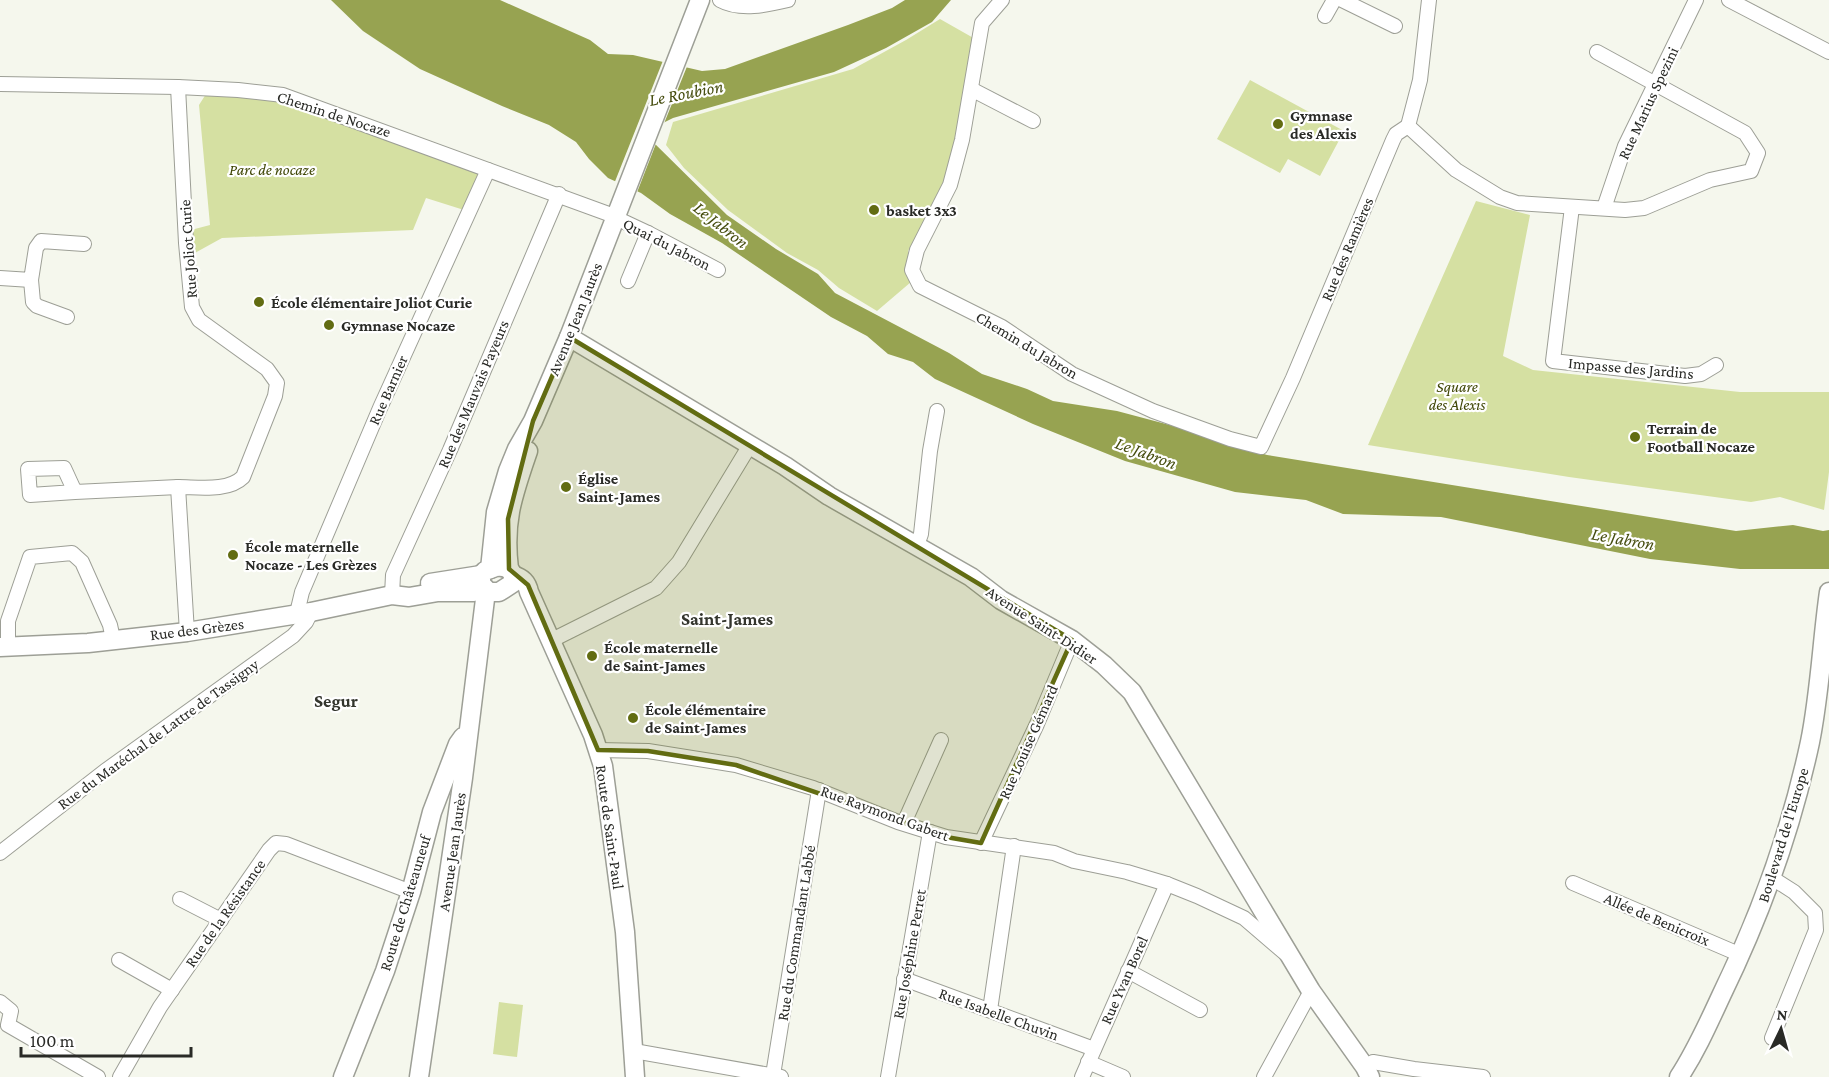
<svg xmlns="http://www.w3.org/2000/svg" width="1829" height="1077" viewBox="0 0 1829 1077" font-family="'Crimson Pro',serif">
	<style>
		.green { fill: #d5e0a2 }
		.water { fill: #97a351 }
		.pier { fill: #f5f7ed }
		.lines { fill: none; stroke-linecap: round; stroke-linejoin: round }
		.street-casing { stroke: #9d9f96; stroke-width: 16 }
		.secondary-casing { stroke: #9d9f96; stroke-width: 21 }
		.street { stroke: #fff; stroke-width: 14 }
		.secondary { stroke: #fff; stroke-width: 18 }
		.marked { fill: #626c12; fill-opacity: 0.2; stroke: #626c12; stroke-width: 4.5; stroke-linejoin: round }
		.poi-dot { fill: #626c12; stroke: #fff; stroke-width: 2 }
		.labels { text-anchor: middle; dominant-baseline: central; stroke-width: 4.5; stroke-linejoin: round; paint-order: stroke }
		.street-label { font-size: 16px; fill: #292a26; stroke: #fff }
		.poi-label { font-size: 16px; font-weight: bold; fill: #292a26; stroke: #fff; text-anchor: start }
		.park-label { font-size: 16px; font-style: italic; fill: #404706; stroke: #fff }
		.water-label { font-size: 18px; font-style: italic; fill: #464d0f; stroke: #fff }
		.neighbourhood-label { font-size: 18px; font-weight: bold; fill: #34362e; stroke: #fff }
	</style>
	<rect width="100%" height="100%" fill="#f5f7ed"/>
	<g class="green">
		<path d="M940 19 977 40 946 183 908 251 911 282 877 311 839 288 818 270 787 253 728 210 684 168 666 145 673 122 853 69 906 40Z"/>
		<path d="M1250 80 1344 131 1320 176 1288 159 1280 173 1217 139Z"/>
		<path d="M206 94 268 96 482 170 464 210 426 198 413 230 222 238 193 254 191 230 210 225 199 105Z"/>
		<path d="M1476 201 1530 215 1503 356 1533 370 1740 392H1829V472L1824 510 1780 497 1751 502 1569 477 1368 445Z"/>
		<path d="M499 1002 523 1005 517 1057 493 1054Z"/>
	</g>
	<path class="water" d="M331 0H500L590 40 608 54 633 55 702 71 725 69 848 25 892 8 905 0H951L932 22 886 48 834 72 673 118 653 128 650 139 727 215 776 249 818 274 835 293 949 353 982 374 1027 389 1053 401 1117 411 1181 428 1267 455 1736 531 1793 525 1823 531 1829 530V569H1740L1650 559 1441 517 1343 514 1306 500 1235 492 1125 461 1033 424 935 379 913 362 888 354 867 336 831 317 722 243 670 214 641 193 608 178 589 159 576 142 549 125 502 106 420 69 363 31Z"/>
	<path class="pier" d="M664 58 688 64 663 126 655 130 653 138 657 141 636 195 614 184Z"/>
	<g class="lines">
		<defs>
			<g id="street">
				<path d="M720 0C740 11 767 5 788 0"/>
				<path d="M1002 0 982 23 962 140 950 185 917 250 912 270 920 286 1002 327 1072 374 1153 411 1230 439 1261 447 1293 378 1393 140 1396 134 1408 126"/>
				<path d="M1342 0 1395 26"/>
				<path d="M1429 0 1420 80 1408 126 1456 170 1500 197 1517 203 1625 210 1644 208 1710 180 1751 171 1758 153 1745 133 1597 52"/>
				<path d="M1729 0 1829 52"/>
				<path d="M1325 16 1334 0"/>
				<path d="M0 84 178 87 238 90 283 95 617 217"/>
				<path d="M178 87 186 243 192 307 199 320 267 369 277 383 275 396 243 477C228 492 198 487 178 487L187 632"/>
				<path d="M971 89 1033 121"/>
				<path d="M1572 207 1553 361 1685 376 1701 374 1716 365"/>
				<path d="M1604 208 1625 146 1696 0"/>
				<path d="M616 218 648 233 718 270"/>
				<path d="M0 278 31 280 36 248 41 241 84 244"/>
				<path d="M31 280 33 302 37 306 67 317"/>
				<path d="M628 281 648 233"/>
				<path d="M75 492 30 495 28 469 64 468 75 492 178 487"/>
				<path d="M917 545 921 534 930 451 937 411"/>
				<path d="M392 595 393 575 450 450 559 194"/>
				<path d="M297 613 302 592 380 408 488 170"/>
				<path d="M550 641 656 588 679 562 750 445"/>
				<path d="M8 647V621L30 557 72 553 82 562 110 625 113 639"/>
				<path d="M598 750 648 751 736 765 813 788 898 822 946 837 1054 853 1074 861 1127 872 1167 884 1197 896 1244 918 1286 954"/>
				<path d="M904 823 941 740"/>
				<path d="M981 843 1037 724 1072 640"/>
				<path d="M0 853 105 771 293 636 306 622 311 612"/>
				<path d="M1772 878 1794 892 1815 913 1816 930 1772 1038"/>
				<path d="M1573 883 1741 955"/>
				<path d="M180 899 221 920"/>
				<path d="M119 960 172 990"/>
				<path d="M1128 971 1200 1010"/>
				<path d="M904 979 1094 1049"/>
				<path d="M0 1002 11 1011 8 1025 98 1077"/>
				<path d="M990 1010 1014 846"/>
				<path d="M634 1051 781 1077"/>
				<path d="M1088 1062 1123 1077"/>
				<path d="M1365 1067 1373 1062 1414 1069 1483 1077"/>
				<path d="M773 1075 819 790"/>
				<path d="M120 1077 160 1007 269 850 276 843 286 844 411 892"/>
				<path d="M888 1077 930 832"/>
				<path d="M1082 1077 1167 884"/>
				<path d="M1264 1077 1311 991"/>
			</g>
			<g id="secondary">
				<path d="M569 337 785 466 829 496 971 577 1001 600 1072 640 1104 665 1132 692 1311 991 1365 1067 1370 1077"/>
				<path d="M496 567C509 566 514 571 513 583L499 592H489L481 584V575L485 571Z"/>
				<path d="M490 569 496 512 508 471 517 449 533 421 569 337 700 0"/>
				<path d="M509 569C503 521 513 495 528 451"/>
				<path d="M513 575C522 578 527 582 529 592L593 735 603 766 625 932 635 1077"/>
				<path d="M430 583 481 575"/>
				<path d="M0 647 88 643 187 632 311 612 392 595 409 597 438 592H474L484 589"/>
				<path d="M343 1077 385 971 411 892 432 812 458 744 463 737"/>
				<path d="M419 1077 463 778 486 591"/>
				<path d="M1679 1077C1696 1051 1708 1024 1721 996 1761 914 1791 831 1810 742 1820 693 1822 641 1829 592"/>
			</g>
		</defs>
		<use href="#street" class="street-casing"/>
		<use href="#secondary" class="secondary-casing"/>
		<use href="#street" class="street"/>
		<use href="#secondary" class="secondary"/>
	</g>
	<path class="marked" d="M569 337 1072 640 981 843 946 837 736 765 648 751 598 750 528 585 509 569 508 519 533 421Z"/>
	<g class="poi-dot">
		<circle cx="1278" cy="124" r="6"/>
		<circle cx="874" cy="210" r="6"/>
		<circle cx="259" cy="302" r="6"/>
		<circle cx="329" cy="325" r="6"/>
		<circle cx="1635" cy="437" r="6"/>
		<circle cx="566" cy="487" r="6"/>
		<circle cx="233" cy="555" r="6"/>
		<circle cx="592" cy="656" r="6"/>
		<circle cx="633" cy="718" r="6"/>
	</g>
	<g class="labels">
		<g class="street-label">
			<text transform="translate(1648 103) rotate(-65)">Rue Marius Spezini</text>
			<text transform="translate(334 114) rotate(18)">Chemin de Nocaze</text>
			<text transform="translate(667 244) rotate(27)">Quai du Jabron</text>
			<text transform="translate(188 249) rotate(-94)">Rue Joliot Curie</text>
			<text transform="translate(1347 249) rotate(-67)">Rue des Ramières</text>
			<text transform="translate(575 319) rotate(-68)">Avenue Jean Jaurès</text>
			<text transform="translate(1027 345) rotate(31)">Chemin du Jabron</text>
			<text transform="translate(1631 368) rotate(5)">Impasse des Jardins</text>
			<text transform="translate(388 390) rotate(-66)">Rue Barnier</text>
			<text transform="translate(473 394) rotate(-67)">Rue des Mauvais Payeurs</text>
			<text transform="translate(1042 625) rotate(33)">Avenue Saint-Didier</text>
			<text transform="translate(197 629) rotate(-7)">Rue des Grèzes</text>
			<text transform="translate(158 734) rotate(-36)">Rue du Maréchal de Lattre de Tassigny</text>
			<text transform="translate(1028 742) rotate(-66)">Rue Louise Gémard</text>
			<text transform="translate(885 813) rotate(20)">Rue Raymond Gabert</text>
			<text transform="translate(610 827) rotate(82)">Route de Saint-Paul</text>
			<text transform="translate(1783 835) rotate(-73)">Boulevard de l'Europe</text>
			<text transform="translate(452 852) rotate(-82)">Avenue Jean Jaurès</text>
			<text transform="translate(405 903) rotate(-73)">Route de Châteauneuf</text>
			<text transform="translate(225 913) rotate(-55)">Rue de la Résistance</text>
			<text transform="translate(1657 919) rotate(23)">Allée de Benicroix</text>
			<text transform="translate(796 933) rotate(-81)">Rue du Commandant Labbé</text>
			<text transform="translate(909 954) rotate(-80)">Rue Joséphine Perret</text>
			<text transform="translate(1124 980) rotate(-66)">Rue Yvan Borel</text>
			<text transform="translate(999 1014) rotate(20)">Rue Isabelle Chuvin</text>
		</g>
		<g class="poi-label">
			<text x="1290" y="115">Gymnase<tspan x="1290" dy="18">des Alexis</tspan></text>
			<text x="886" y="210">basket 3x3</text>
			<text x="271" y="302">École élémentaire Joliot Curie</text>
			<text x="341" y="325">Gymnase Nocaze</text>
			<text x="1647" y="428">Terrain de<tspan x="1647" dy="18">Football Nocaze</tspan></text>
			<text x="578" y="478">Église<tspan x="578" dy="18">Saint-James</tspan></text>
			<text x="245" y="546">École maternelle<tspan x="245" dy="18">Nocaze - Les Grèzes</tspan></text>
			<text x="604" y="647">École maternelle<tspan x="604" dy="18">de Saint-James</tspan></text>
			<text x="645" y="709">École élémentaire<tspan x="645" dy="18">de Saint-James</tspan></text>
		</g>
		<g class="park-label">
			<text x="272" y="169">Parc de nocaze</text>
			<text x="1457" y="386">Square<tspan x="1457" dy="18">des Alexis</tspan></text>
		</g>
		<g class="water-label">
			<text transform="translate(686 93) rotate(-11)">Le Roubion</text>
			<text transform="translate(721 225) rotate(38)">Le Jabron</text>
			<text transform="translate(1146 453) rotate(20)">Le Jabron</text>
			<text transform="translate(1623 539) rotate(10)">Le Jabron</text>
		</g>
		<g class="neighbourhood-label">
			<text x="727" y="619">Saint-James</text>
			<text x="336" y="701">Segur</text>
		</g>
	</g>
	<g transform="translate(1781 1029) rotate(5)" stroke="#ffffff" stroke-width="4.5" paint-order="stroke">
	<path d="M0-4.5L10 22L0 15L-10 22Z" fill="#292a26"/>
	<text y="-9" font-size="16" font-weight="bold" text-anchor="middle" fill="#292a26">N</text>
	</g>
	<path d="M21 1047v9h170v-9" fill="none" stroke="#292a26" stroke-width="3"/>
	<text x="30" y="1047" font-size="18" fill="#292a26" stroke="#ffffff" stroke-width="4.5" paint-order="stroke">100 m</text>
</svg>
